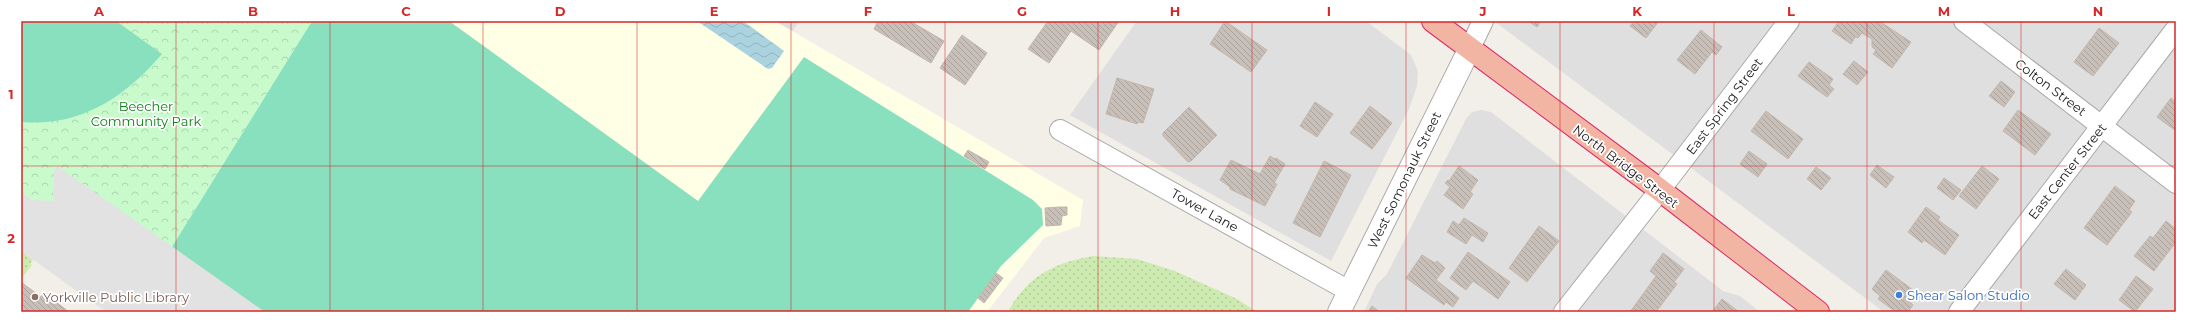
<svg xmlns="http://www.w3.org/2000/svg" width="2197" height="333" viewBox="0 0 2197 333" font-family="Montserrat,sans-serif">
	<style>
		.residential { fill: #e0dfdf }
		.education { fill: #ffffe5 }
		.grass { fill: url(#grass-dots) }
		.park { fill: url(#park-crowns) }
		.pitch { fill: #88e0be }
		.parking { fill: #e2e2e2 }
		.water { fill: url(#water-waves) }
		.building { fill: url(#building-back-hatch); stroke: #c4b6ab }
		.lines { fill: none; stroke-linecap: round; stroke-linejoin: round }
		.minor-casing { stroke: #a9a9a9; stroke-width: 22 }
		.tertiary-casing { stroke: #a9a9a9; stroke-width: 24 }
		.trunk-casing { stroke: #dc2a67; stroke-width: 24 }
		.minor { stroke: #fff; stroke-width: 20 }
		.tertiary { stroke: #fff; stroke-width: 22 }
		.trunk { stroke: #f2b4a3; stroke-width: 22 }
		.grid { fill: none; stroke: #d62828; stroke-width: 1; stroke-opacity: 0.55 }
		.shop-dot { fill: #3f7fe0; stroke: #fff; stroke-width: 1.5 }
		.education-dot { fill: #8d6e63; stroke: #fff; stroke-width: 1.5 }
		.labels { text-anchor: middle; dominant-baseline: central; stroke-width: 3.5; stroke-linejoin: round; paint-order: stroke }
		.street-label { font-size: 13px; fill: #222; stroke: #fff }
		.park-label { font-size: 13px; fill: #0c8416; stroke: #fff }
		.shop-label { font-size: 13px; fill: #366cbe; stroke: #fff; text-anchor: start }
		.education-label { font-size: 13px; fill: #785e54; stroke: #fff; text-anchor: start }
		.neatline { fill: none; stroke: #d62828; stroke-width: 1.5 }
		.grid-label { font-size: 13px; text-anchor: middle; font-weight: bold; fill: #d62828 }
	</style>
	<defs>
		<pattern id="grass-dots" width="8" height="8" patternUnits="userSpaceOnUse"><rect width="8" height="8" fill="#cdebb0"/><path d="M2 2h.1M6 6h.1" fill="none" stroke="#b0c997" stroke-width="1.8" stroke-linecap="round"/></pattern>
		<pattern id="park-crowns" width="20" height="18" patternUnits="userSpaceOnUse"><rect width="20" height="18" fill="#c8facc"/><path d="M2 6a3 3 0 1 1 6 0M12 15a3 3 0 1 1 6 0" fill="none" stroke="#acd6af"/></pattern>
		<pattern id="water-waves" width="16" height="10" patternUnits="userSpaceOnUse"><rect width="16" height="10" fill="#aad3df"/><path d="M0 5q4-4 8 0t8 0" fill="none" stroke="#92b5bf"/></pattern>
		<pattern id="building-back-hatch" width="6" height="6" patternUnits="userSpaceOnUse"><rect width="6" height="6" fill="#c7bfb8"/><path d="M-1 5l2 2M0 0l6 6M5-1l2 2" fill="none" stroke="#aba49e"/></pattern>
	</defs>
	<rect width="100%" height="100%" fill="#f2efe9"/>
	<g class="residential">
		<path d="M772 21H800L791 33Z"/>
		<path d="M1137 21H1366L1411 55 1418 71 1417 86 1409 109 1331 261 1070 115Z"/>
		<path d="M1494 21H2176V312H1884Z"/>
		<path d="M1481 110 1491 112 1723 291 1740 296 1760 312H1364L1377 284 1387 274 1466 119 1472 112Z"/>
	</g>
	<path class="education" d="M311 21H775L1083 200 1080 226 1044 238 987 312H125Z"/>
	<g class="grass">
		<path d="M21 251 33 260 30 264 32 265 21 279Z"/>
		<path d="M1093 256 1137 259 1175 271 1237 299 1257 312H1008C1027 276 1054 263 1093 256Z"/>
	</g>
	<path class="park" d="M21 21H312L227 160 250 312 54 171 53 201 32 200 21 192Z"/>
	<g class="pitch">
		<path d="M21 21H116L162 54C125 97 81 127 21 122Z"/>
		<path d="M312 21H449L698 201 804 57 1033 200 1042 209 1043 225 1001 266 968 312H264L172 247Z"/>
	</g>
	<path class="parking" d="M57 166 126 214 265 312H106L21 251V192L32 200 53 201 54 171Z"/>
	<path class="water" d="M697 21H743L784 51 772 68 768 69Z"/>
	<g class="building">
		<path d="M878 21H910L944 41 931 63 874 29Z"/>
		<path d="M1048 21H1119L1099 50 1071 31 1049 63 1028 49Z"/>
		<path d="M1225 21 1267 50 1251 72 1210 44Z"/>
		<path d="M1528 21H1541L1537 27Z"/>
		<path d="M1634 21H1659L1646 38 1630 26Z"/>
		<path d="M1839 21H1883L1882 23 1911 42 1892 68 1873 54 1876 50 1872 47V39L1862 33 1858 38 1855 37 1851 44 1832 31Z"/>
		<path d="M2099 28 2119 43 2093 76 2074 62Z"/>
		<path d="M1701 30 1722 47 1716 55 1712 52 1695 74 1677 60Z"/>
		<path d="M962 35 987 53 965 85 940 68Z"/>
		<path d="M1854 61 1868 72 1857 85 1843 74Z"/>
		<path d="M1809 62 1833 79 1829 85 1834 89 1827 97 1798 76Z"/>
		<path d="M1117 78 1154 89 1143 123 1138 122 1137 124 1106 114Z"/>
		<path d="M2001 81 2015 92 2004 107 1989 96Z"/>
		<path d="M2171 98 2176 102V131L2157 117Z"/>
		<path d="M1315 102 1333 114 1317 137 1300 126Z"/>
		<path d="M1370 106 1392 123 1372 149 1350 133Z"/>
		<path d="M1189 107 1217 135 1191 161 1188 162 1163 136V133Z"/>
		<path d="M2018 110 2051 134 2035 155 2003 131Z"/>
		<path d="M1766 111 1803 139 1788 159 1751 131Z"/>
		<path d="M968 150 989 162 985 169 964 156Z"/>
		<path d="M1749 151 1767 164 1758 177 1740 164Z"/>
		<path d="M1270 156 1275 159 1276 158 1285 164 1274 183 1277 184 1265 206 1230 189V187L1220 180 1231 160 1260 174Z"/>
		<path d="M1324 161 1351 175 1320 237 1293 223Z"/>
		<path d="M1877 165 1894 177 1886 188 1870 175Z"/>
		<path d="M1459 166 1478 180 1470 192 1473 194 1463 209 1444 195 1450 187 1445 183 1448 180 1449 181Z"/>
		<path d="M1982 166 1999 179 1976 209 1959 196Z"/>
		<path d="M1816 167 1831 178 1821 190 1807 179Z"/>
		<path d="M1944 178 1961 190 1953 200 1937 188Z"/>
		<path d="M2115 186 2135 201 2129 210 2132 212 2107 245 2084 228Z"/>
		<path d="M1060 207H1067V215L1062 216 1061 225 1046 226 1045 208Z"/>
		<path d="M1926 207 1940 217 1938 220 1959 235 1945 255 1924 240 1922 243 1908 232Z"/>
		<path d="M1464 218 1488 233 1483 242 1472 235 1466 244 1447 232 1453 221 1459 225Z"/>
		<path d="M2166 221 2176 229V242L2154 271 2134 256 2150 236 2153 238Z"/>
		<path d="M1539 226 1559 241 1527 282 1509 268Z"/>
		<path d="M1468 252 1510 282 1498 299 1473 281 1466 290 1450 278Z"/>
		<path d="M1663 253 1684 269 1674 282 1677 284 1656 312H1630L1656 276 1650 271Z"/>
		<path d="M1422 255 1435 263 1437 261 1445 268 1436 280 1459 298 1453 307 1446 302 1444 305 1406 278Z"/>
		<path d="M2066 269 2086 285 2075 300 2054 284Z"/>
		<path d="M1886 270 1917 293 1910 302 1913 305 1908 312H1896L1878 299 1880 296 1872 289Z"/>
		<path d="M996 273 1003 278 984 303 978 298Z"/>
		<path d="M2136 276 2153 289 2135 312 2119 300Z"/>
		<path d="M21 282 41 297 43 294 51 299V298L69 312H21Z"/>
		<path d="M1722 299 1739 312H1712Z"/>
		<path d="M1372 306 1380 312H1368Z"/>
	</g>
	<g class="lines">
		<defs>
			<g id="minor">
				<path d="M1964 21 2176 183"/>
				<path d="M1470 48 1483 21"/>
				<path d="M1060 130 1349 291"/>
				<path d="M1564 312 1660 190 1789 21"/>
				<path d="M1959 312 2176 29"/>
			</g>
			<path id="tertiary" d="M1339 312 1470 48"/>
			<path id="trunk" d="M1433 21 1660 190 1818 312"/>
		</defs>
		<use href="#minor" class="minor-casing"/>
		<use href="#tertiary" class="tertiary-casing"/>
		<use href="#trunk" class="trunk-casing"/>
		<use href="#minor" class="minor"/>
		<use href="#tertiary" class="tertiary"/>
		<use href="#trunk" class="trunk"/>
	</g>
	<path class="grid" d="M176 21V312M330 21V312M483 21V312M637 21V312M791 21V312M945 21V312M1098 21V312M1252 21V312M1406 21V312M1560 21V312M1714 21V312M1867 21V312M2021 21V312M21 166H2176"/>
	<circle class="shop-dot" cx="1899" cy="295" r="4"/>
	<circle class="education-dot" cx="35" cy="297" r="4"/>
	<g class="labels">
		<g class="street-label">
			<text transform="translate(2051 87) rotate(37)">Colton Street</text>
			<text transform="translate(1724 106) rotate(-53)">East Spring Street</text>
			<text transform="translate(1626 166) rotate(37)">North Bridge Street</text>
			<text transform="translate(2067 171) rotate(-52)">East Center Street</text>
			<text transform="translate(1404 180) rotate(-64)">West Somonauk Street</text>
			<text transform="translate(1205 210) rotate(29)">Tower Lane</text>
		</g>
		<g class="park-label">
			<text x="146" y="106">Beecher<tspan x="146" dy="15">Community Park</tspan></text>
		</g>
		<g class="shop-label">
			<text x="1907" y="295">Shear Salon Studio</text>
		</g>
		<g class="education-label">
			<text x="43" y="297">Yorkville Public Library</text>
		</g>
	</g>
	<rect width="2197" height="333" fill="none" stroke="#ffffff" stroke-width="44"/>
	<rect x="22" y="22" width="2153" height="289" class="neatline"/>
	<g class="grid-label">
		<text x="99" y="16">A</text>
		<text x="253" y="16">B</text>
		<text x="406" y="16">C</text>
		<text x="560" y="16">D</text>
		<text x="714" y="16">E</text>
		<text x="868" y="16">F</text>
		<text x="1022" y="16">G</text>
		<text x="1175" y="16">H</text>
		<text x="1329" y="16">I</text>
		<text x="1483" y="16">J</text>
		<text x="1637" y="16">K</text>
		<text x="1791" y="16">L</text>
		<text x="1944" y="16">M</text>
		<text x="2098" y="16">N</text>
		<text x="11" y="99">1</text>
		<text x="11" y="243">2</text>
	</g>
</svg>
